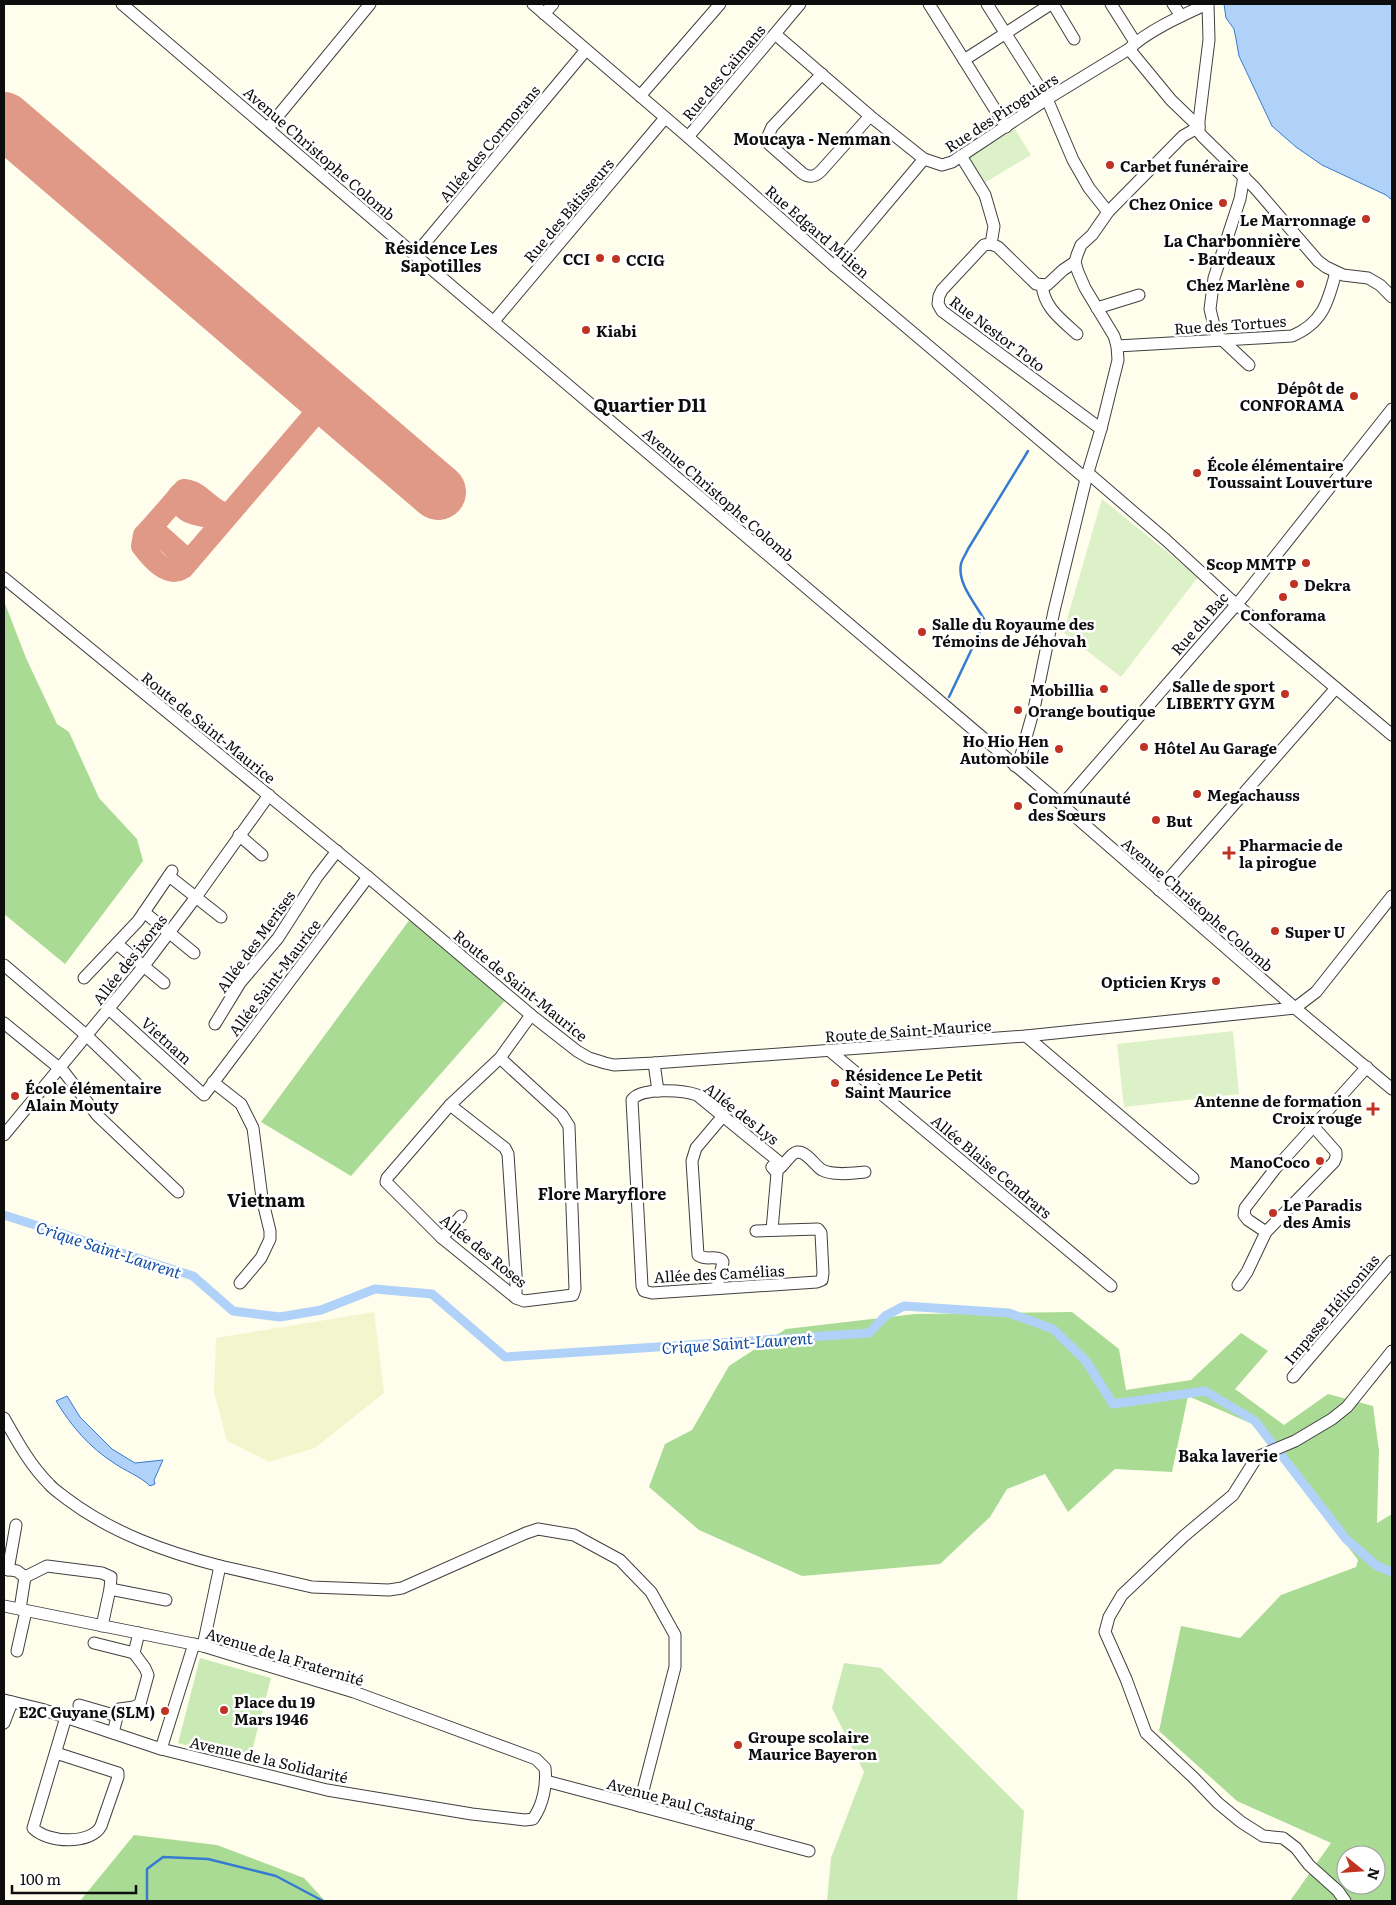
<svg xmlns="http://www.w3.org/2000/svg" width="1396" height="1905" viewBox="0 0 1396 1905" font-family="Literata,serif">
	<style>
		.farmland { fill: #f3f5cc }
		.green { fill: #c9eab5 }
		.forest { fill: #a9db94; fill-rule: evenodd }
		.pitch { fill: #dcf1c7 }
		.water { fill: #b0d2f8; stroke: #357bd1 }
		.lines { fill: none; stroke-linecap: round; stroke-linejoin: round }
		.stream { stroke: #357bd1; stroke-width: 2.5 }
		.canal { stroke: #b0d2f8; stroke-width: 9 }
		.taxiway { stroke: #e09887; stroke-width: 22 }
		.runway { stroke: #e09887; stroke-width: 56 }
		.minor-casing { stroke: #404040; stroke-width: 13 }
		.minor { stroke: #fff; stroke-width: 11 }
		.poi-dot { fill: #c03221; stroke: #fff; stroke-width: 2 }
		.labels { text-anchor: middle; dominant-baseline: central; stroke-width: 5; stroke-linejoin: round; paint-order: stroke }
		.street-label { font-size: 15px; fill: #0d0d0d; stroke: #fff }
		.poi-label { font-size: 15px; font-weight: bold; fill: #0d0d0d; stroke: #fff; text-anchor: start }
		.neighbourhood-label { font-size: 16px; font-weight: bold; fill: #0d0d0d; stroke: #fff }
		.water-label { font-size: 16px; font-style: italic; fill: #134da2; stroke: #fff }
		.quarter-label { font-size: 18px; font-weight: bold; fill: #0d0d0d; stroke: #fff }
	</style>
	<rect width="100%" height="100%" fill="#fffeed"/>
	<path class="farmland" d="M374 1312 384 1393 315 1448 269 1462 227 1441 214 1392 216 1338Z"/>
	<g class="green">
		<path d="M200 1658 271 1678 249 1762 178 1743Z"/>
		<path d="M844 1663 881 1668 1024 1811 1017 1901H827L831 1858 864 1772 832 1708Z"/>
	</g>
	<g class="forest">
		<path d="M4 601 26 658 57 724 69 732 99 798 137 839 143 861 65 964 4 914Z"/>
		<path d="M413 915 509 996 351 1176 261 1122Z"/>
		<path d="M1072 1312 1119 1349 1126 1390 1191 1380 1241 1333 1268 1351 1235 1389 1284 1425 1328 1394 1373 1406 1379 1451 1377 1523 1392 1514V1901H1290L1331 1843 1237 1801 1159 1731 1181 1626 1240 1638 1281 1595 1356 1567 1358 1560 1257 1426 1188 1396 1172 1472 1115 1469 1068 1512 1045 1474 1007 1489 990 1517 940 1564 802 1576 699 1530 649 1487 665 1444 692 1430 729 1366 786 1329 915 1314ZM1346 1855H1376V1885H1346Z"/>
		<path d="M134 1835 217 1845 304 1878 325 1901H80Z"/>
	</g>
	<g class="pitch">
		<path d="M1015 129 1031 155 984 183 968 158Z"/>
		<path d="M1102 499 1198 577 1121 677 1064 633 1067 628 1065 626Z"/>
		<path d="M1233 1031 1239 1094 1124 1107 1117 1044Z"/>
	</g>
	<g class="water">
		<path d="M1224 4H1392V200L1386 195 1322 165 1296 147 1272 126 1239 56 1236 39 1234 29 1226 18Z"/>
		<path d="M67 1396 80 1417 112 1449 135 1463 163 1460 154 1480 155 1484 150 1486C140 1476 125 1471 114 1463 89 1447 72 1427 56 1401Z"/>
	</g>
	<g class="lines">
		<g class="stream">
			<path d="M949 697 985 621C976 604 957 584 961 564 962 559 966 554 968 549L1028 451"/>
			<path d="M147 1901V1869L163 1857 208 1859 276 1876 323 1901"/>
		</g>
		<path class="canal" d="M4 1215 193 1276 233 1311 280 1317 321 1310 375 1289 432 1294 505 1357 869 1333 885 1316 904 1306 1009 1313 1053 1329 1086 1361 1113 1404 1205 1391 1255 1421 1346 1539 1377 1566 1392 1572"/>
		<g class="taxiway">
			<path d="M311 383C317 394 318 402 314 415"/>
			<path d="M411 468 424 496 427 499H433L438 492"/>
			<path d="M179 495C179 516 202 515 217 518"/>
			<path d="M149 530 184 490C202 491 211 513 229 514"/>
			<path d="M191 558 184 557 155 531 149 530 144 535 142 546C151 558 167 578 183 568L314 415C328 406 338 410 351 417"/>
		</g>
		<path class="runway" d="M4 120 438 492"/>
		<defs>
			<g id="minor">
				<path d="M122 4 415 255 1062 805 1295 1008 1392 1089"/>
				<path d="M533 4 688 137 834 266 1086 479"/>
				<path d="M929 4 1006 127"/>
				<path d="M987 4 1047 99 1073 160 1089 188 1108 212"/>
				<path d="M1053 4 1074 39"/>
				<path d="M1111 4 1135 42"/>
				<path d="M1173 4 1181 16"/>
				<path d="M1208 4 1209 40 1199 121V132L1202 136 1255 188 1318 261 1326 267 1343 275 1368 278 1380 285 1392 297"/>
				<path d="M544 14 553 4"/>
				<path d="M775 34 870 116 924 159 942 165 952 162 1047 99 1129 49C1147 31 1183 15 1207 4"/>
				<path d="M964 60 1051 4"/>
				<path d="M822 74 772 127 768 136 769 144 802 173C809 178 815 177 821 171L870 116"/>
				<path d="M640 96 720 4"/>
				<path d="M268 128 370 4"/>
				<path d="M688 137 800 4"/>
				<path d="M961 156 985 195 994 226 991 244"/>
				<path d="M1244 176 1240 199 1214 278 1210 309 1216 334 1249 365"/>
				<path d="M415 255 586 50"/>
				<path d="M1075 262 1063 270 1047 285 1036 284 998 247 991 244 984 245 942 290 939 296 938 304 942 311 1101 429"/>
				<path d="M834 266 924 159"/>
				<path d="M1042 285C1044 308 1062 320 1077 334"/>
				<path d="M1097 308 1139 295"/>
				<path d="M494 321 665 118"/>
				<path d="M1117 346 1292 336C1323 323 1328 302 1336 272"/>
				<path d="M1088 473 1166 540 1230 599 1392 735"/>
				<path d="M4 578 368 877 531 1015 577 1051 589 1058 605 1063 614 1065 654 1063 1026 1036 1295 1008 1316 992 1392 896"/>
				<path d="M1015 766 1021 755 1034 709 1054 611 1086 479 1101 429 1118 360 1117 346 1114 336 1085 288 1078 272 1075 262 1077 255 1081 245 1092 235 1108 212 1183 136 1199 127 1171 100 1129 49"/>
				<path d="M1062 805 1243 597 1392 409"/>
				<path d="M239 835 262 855"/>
				<path d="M169 876 221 917"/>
				<path d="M1159 890 1336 688"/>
				<path d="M144 912 194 953"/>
				<path d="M117 944 164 983"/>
				<path d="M4 965 86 1035 137 1084"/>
				<path d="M84 978 138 921 172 871"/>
				<path d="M109 1009 204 1095 368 877"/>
				<path d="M4 1023 64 1072 97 1115 178 1192"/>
				<path d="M215 1024 240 983 278 938 317 877 337 851"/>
				<path d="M1026 1036 1193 1178"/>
				<path d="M830 1051 1111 1286"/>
				<path d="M500 1058 562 1115 569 1126 575 1289 573 1295 524 1301 516 1298 442 1238 386 1182 387 1178 450 1105 500 1058 531 1015"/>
				<path d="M654 1063 658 1091"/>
				<path d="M213 1082 241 1104 253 1128 262 1198 270 1231V1239L261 1258 240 1283"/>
				<path d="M450 1105 505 1148 508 1154 516 1275V1298"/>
				<path d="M4 1135 143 967 196 897 269 795"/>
				<path d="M772 1167 777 1173 772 1230"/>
				<path d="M774 1168H780C785 1164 791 1153 797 1152 807 1151 815 1166 822 1170 834 1176 853 1173 865 1172"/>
				<path d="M756 1231 818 1229 821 1233 823 1273 822 1280 817 1282 652 1293 644 1291 642 1286 632 1100C640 1087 684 1090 697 1095L778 1161 772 1167"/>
				<path d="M1266 1232 1248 1220 1244 1215 1245 1208 1275 1169 1367 1067"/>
				<path d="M442 1238 461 1216"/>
				<path d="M1238 1285 1247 1272 1266 1232 1334 1162 1336 1157V1152L1313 1126"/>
				<path d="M717 1287 723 1262 722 1260C715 1255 706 1261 698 1255L692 1161 696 1148 723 1116"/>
				<path d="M1293 1377 1392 1261"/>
				<path d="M4 1418C17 1441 30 1465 49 1484 54 1490 61 1494 67 1499 112 1533 166 1552 220 1566L203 1646"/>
				<path d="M220 1566 312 1587 389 1590 402 1588 526 1533 538 1529 574 1535 620 1560 651 1592 675 1635V1667L639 1806"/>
				<path d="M4 1569 17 1571 25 1577 20 1609"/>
				<path d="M8 1570 16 1525"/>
				<path d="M25 1577 47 1566 102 1573 111 1577 110 1589 102 1626"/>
				<path d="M110 1589 166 1600"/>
				<path d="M4 1606 203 1646 354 1692 536 1759 545 1768C547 1785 543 1805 533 1819L525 1820 472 1814 327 1790 161 1749 41 1709 4 1700"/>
				<path d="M94 1643 134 1653"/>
				<path d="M17 1651 26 1611"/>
				<path d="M79 1705 117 1716"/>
				<path d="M4 1723 12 1702"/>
				<path d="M113 1733 119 1709 134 1707 140 1704 148 1675 145 1668 134 1653 139 1633"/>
				<path d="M161 1749 194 1644"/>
				<path d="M56 1753 118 1773V1777L101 1826C91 1845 47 1843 33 1828L66 1717"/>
				<path d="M546 1781 809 1851"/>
				<path d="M1345 1901 1338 1891 1309 1865 1296 1848 1283 1838 1263 1836 1241 1822 1218 1803 1194 1778 1146 1733 1126 1679 1105 1632 1109 1617 1122 1595 1184 1536 1233 1495 1257 1457 1295 1441 1332 1419 1347 1407 1392 1351"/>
			</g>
		</defs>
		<use href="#minor" class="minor-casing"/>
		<use href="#minor" class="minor"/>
	</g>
	<g class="poi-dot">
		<circle cx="1110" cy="165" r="5"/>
		<circle cx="1223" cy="203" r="5"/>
		<circle cx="1366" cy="219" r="5"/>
		<circle cx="600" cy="258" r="5"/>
		<circle cx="616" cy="259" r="5"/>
		<circle cx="1300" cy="284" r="5"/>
		<circle cx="586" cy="330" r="5"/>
		<circle cx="1354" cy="396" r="5"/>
		<circle cx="1197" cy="473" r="5"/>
		<circle cx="1306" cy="563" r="5"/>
		<circle cx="1294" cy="584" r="5"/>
		<circle cx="1283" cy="597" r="5"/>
		<circle cx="922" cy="632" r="5"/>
		<circle cx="1104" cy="689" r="5"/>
		<circle cx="1285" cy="694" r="5"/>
		<circle cx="1018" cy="710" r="5"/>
		<circle cx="1144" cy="747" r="5"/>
		<circle cx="1059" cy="749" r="5"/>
		<circle cx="1197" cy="794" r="5"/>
		<circle cx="1018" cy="806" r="5"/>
		<circle cx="1156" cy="820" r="5"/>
		<path d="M1226.5 845.5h5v5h5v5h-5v5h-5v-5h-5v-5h5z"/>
		<circle cx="1275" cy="931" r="5"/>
		<circle cx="1216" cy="981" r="5"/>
		<circle cx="835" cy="1083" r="5"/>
		<circle cx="15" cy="1096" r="5"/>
		<path d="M1370.5 1101.5h5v5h5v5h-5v5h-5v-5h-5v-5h5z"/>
		<circle cx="1320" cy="1161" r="5"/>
		<circle cx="1273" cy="1213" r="5"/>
		<circle cx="224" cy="1710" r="5"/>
		<circle cx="165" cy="1711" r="5"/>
		<circle cx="738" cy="1745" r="5"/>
	</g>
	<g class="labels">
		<g class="street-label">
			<text transform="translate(723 72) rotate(-50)">Rue des Caïmans</text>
			<text transform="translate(1001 112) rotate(-33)">Rue des Piroguiers</text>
			<text transform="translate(489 143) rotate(-50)">Allée des Cormorans</text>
			<text transform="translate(320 153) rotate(41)">Avenue Christophe Colomb</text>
			<text transform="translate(568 210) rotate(-50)">Rue des Bâtisseurs</text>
			<text transform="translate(818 231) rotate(41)">Rue Edgard Milien</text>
			<text transform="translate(1230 324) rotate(-4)">Rue des Tortues</text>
			<text transform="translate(998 333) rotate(37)">Rue Nestor Toto</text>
			<text transform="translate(719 494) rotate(41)">Avenue Christophe Colomb</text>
			<text transform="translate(1199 623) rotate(-49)">Rue du Bac</text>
			<text transform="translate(209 727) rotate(39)">Route de Saint-Maurice</text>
			<text transform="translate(1198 904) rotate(41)">Avenue Christophe Colomb</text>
			<text transform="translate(255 941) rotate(-54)">Allée des Merises</text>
			<text transform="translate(129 959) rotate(-52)">Allée des ixoras</text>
			<text transform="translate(274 977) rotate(-53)">Allée Saint-Maurice</text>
			<text transform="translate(521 985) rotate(39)">Route de Saint-Maurice</text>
			<text transform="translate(908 1030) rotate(-4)">Route de Saint-Maurice</text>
			<text transform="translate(167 1040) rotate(42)">Vietnam</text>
			<text transform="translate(742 1113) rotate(38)">Allée des Lys</text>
			<text transform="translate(992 1166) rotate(40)">Allée Blaise Cendrars</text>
			<text transform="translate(484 1250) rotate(39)">Allée des Roses</text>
			<text transform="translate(719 1273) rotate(-3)">Allée des Camélias</text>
			<text transform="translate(1331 1309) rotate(-50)">Impasse Héliconias</text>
			<text transform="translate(285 1656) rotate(17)">Avenue de la Fraternité</text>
			<text transform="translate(269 1759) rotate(13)">Avenue de la Solidarité</text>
			<text transform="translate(681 1802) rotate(15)">Avenue Paul Castaing</text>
		</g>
		<g class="poi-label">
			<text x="1120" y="165">Carbet funéraire</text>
			<text x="1213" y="203" text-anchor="end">Chez Onice</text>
			<text x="1356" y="219" text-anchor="end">Le Marronnage</text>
			<text x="590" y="258" text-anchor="end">CCI</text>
			<text x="626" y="259">CCIG</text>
			<text x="1290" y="284" text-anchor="end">Chez Marlène</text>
			<text x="596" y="330">Kiabi</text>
			<text x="1344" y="387" text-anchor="end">Dépôt de<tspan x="1344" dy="17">CONFORAMA</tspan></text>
			<text x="1207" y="464">École élémentaire<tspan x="1207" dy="17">Toussaint Louverture</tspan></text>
			<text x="1296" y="563" text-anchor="end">Scop MMTP</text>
			<text x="1304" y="584">Dekra</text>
			<text x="1283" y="614" text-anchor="middle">Conforama</text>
			<text x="932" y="623">Salle du Royaume des<tspan x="932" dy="17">Témoins de Jéhovah</tspan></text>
			<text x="1275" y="685" text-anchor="end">Salle de sport<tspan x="1275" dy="17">LIBERTY GYM</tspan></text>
			<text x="1094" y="689" text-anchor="end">Mobillia</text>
			<text x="1028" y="710">Orange boutique</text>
			<text x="1049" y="740" text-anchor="end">Ho Hio Hen<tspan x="1049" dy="17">Automobile</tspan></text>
			<text x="1154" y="747">Hôtel Au Garage</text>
			<text x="1207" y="794">Megachauss</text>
			<text x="1028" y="797">Communauté<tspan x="1028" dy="17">des Sœurs</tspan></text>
			<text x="1166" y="820">But</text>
			<text x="1239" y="844">Pharmacie de<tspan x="1239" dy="17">la pirogue</tspan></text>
			<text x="1285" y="931">Super U</text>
			<text x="1206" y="981" text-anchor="end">Opticien Krys</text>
			<text x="845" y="1074">Résidence Le Petit<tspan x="845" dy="17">Saint Maurice</tspan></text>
			<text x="25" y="1087">École élémentaire<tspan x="25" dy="17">Alain Mouty</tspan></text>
			<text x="1362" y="1100" text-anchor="end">Antenne de formation<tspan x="1362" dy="17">Croix rouge</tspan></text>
			<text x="1310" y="1161" text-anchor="end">ManoCoco</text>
			<text x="1283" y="1204">Le Paradis<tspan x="1283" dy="17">des Amis</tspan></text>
			<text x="234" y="1701">Place du 19<tspan x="234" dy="17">Mars 1946</tspan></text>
			<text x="155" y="1711" text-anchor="end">E2C Guyane (SLM)</text>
			<text x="748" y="1736">Groupe scolaire<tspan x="748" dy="17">Maurice Bayeron</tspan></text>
		</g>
		<g class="neighbourhood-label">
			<text x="812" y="138">Moucaya - Nemman</text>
			<text x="1232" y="240">La Charbonnière<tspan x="1232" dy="18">- Bardeaux</tspan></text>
			<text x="441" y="247">Résidence Les<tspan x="441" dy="18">Sapotilles</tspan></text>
			<text x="602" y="1193">Flore Maryflore</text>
			<text x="1228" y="1455">Baka laverie</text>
		</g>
		<g class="water-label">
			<text transform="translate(109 1249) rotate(18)">Crique Saint-Laurent</text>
			<text transform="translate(737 1342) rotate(-4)">Crique Saint-Laurent</text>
		</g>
		<g class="quarter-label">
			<text x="650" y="404">Quartier D11</text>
			<text x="266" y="1199">Vietnam</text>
		</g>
	</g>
	<rect width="1396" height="1905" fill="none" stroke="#0d0d0d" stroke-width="10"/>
	<g transform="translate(1361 1870) rotate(107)"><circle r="24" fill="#ffffff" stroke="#9e9e9e"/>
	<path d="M0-4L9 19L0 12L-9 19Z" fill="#c03221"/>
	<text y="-8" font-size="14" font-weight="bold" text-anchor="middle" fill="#0d0d0d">N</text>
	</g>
	<path d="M12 1885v8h124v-8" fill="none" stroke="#0d0d0d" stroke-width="2.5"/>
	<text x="20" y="1885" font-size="15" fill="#0d0d0d" stroke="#ffffff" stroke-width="4" paint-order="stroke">100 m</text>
</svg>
